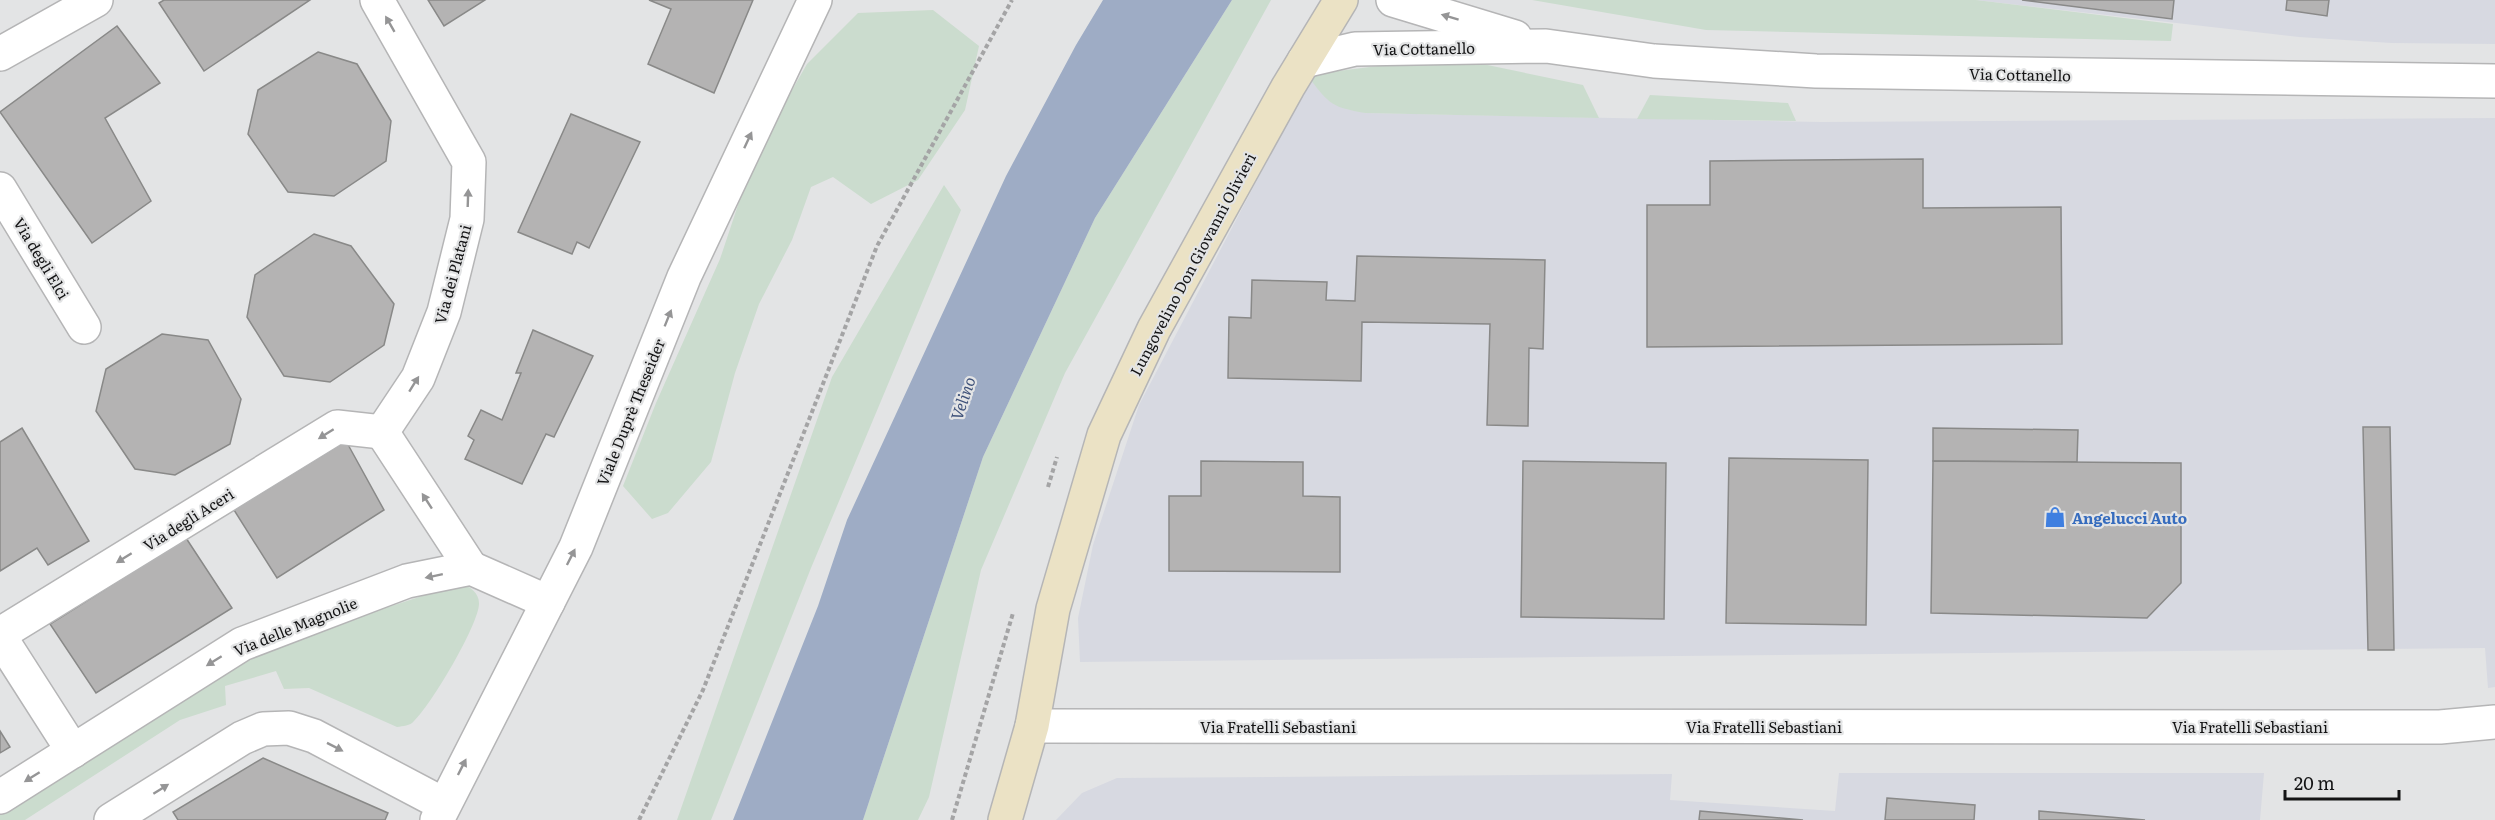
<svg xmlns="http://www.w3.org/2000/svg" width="2495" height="820" viewBox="0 0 2495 820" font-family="Literata,serif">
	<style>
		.built { fill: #d7d9e1 }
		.green { fill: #cbdcce }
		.water { fill: #9eacc5 }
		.building { fill: #b4b3b3; stroke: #898988; stroke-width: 1.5 }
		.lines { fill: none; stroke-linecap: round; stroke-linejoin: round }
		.street-casing { stroke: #b5b5b6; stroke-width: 36 }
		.secondary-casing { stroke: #b5b5b6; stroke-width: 36 }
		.path { stroke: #a4a4a5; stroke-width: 4; stroke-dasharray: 4.5 3; stroke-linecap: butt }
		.street { stroke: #fff; stroke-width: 33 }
		.secondary { stroke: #ebe2c5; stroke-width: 33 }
		.oneway { fill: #959596 }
		.labels { text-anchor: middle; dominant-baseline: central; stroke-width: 4.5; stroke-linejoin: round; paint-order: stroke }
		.street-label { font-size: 15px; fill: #141415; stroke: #e3e4e5 }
		.shop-label { font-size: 15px; font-weight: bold; fill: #366cbe; stroke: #e3e4e5; text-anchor: start }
		.water-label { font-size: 16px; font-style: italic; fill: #3f527a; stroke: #e3e4e5 }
	</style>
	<rect width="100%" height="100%" fill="#e3e4e5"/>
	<g class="built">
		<path d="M1976 0H2495V44L2391 43 2299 37Z"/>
		<path d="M1310 79 1365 113 1822 122 2495 118V687L2488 688 2485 648 1080 662 1078 618 1093 545 1139 405Z"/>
		<path d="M1839 773H2264L2260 820H1056L1082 793 1117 778 1672 774 1670 800 1835 811Z"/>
	</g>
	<g class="green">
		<path d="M1232 0H1271L1065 373 981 570 929 797 918 820H863L983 457 1095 218Z"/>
		<path d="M1532 0H1976L2173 24 2171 41 1706 30Z"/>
		<path d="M933 10 979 46 965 110 918 180 871 204 833 177 811 187 792 240 759 304 735 373 711 462 668 513 652 519 623 486 656 403 720 259 743 190 768 132 807 64 858 13Z"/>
		<path d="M1426 60 1468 61 1583 85 1599 118 1365 113C1332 107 1330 105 1310 79L1314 74Z"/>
		<path d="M1650 95 1788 103 1796 121 1637 119Z"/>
		<path d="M944 185 961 210 811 568 711 820H677L832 377Z"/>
		<path d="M462 583C470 587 479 593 479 603 480 623 430 707 414 721 410 726 403 726 397 727L309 688 284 689 276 671 225 686 226 705 180 720 25 820H0V807L242 655Z"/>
	</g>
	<path class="water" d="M1103 0H1232L1095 218 983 457 863 820H733L818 606 847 520 1006 176 1076 45Z"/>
	<g class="building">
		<path d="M164 0H310L204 71 159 3Z"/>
		<path d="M428 0H485L444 26Z"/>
		<path d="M649 0H753L714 93 648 64 671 9Z"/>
		<path d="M2022 0H2174L2172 19Z"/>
		<path d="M2287 0H2329L2327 16 2286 10Z"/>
		<path d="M117 26 160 83 105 118 151 201 92 243 0 112Z"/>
		<path d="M318 52 357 64 391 121 386 161 334 196 288 192 248 134 258 90Z"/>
		<path d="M571 114 640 142 589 248 577 242 572 254 518 232Z"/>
		<path d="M1923 159V208L2061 207 2062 344 1647 347V205H1710V161Z"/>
		<path d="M314 234 351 246 394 304 384 345 330 382 284 376 247 317 255 275Z"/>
		<path d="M1357 256 1545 260 1543 349 1529 348 1528 426 1487 425 1490 324 1362 322 1361 381 1228 378 1229 317 1251 318 1252 280 1327 282 1326 300 1355 301Z"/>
		<path d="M533 330 593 356 554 437 546 434 522 484 465 459 474 440 468 436 481 410 502 420 521 373H516Z"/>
		<path d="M162 334 208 340 241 399 230 444 175 475 135 469 96 411 106 369Z"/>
		<path d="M2363 427H2390L2394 650H2368Z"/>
		<path d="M22 428 89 541 48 565 37 548 0 571V442Z"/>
		<path d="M1933 428 2078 430 2077 462 1933 461Z"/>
		<path d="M346 441 384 510 277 578 234 510Z"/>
		<path d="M1729 458 1868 460 1866 625 1726 623Z"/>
		<path d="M1201 461 1303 462V496L1340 497V572L1169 571V496H1201Z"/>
		<path d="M1523 461 1666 463 1664 619 1521 617Z"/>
		<path d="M1933 461 2181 463V583L2147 618 1931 613Z"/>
		<path d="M186 538 232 608 96 693 50 624Z"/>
		<path d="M0 731 10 747 0 753Z"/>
		<path d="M263 758 388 813 385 820H178L173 812Z"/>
		<path d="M1887 798 1975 805 1974 820H1885Z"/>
		<path d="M1700 811 1803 820H1699Z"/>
		<path d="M2039 811 2145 820H2039Z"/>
	</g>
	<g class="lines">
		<defs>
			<g id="street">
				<path d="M377 0 469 162 467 219 444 312 418 378 382 432"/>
				<path d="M1393 0 1515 37"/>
				<path d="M0 54 96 0"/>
				<path d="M1304 61 1355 49 1546 46 1654 61 1816 71 2495 81"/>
				<path d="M0 189 84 327"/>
				<path d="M382 432 471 568"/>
				<path d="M0 634 337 427 382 432"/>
				<path d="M0 637 73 751"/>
				<path d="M1032 726 2440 727 2495 722"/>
				<path d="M0 797 242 644 407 581 471 568 548 602"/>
				<path d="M111 820 242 738 263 729 289 728 314 736 443 804"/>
				<path d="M437 820 576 547 684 277 815 0"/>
			</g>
			<path id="secondary" d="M1005 820 1032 726 1053 609 1104 435 1154 329 1288 87 1341 0"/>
		</defs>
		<use href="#street" class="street-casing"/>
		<use href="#secondary" class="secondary-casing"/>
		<g class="path">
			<path d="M1048 487 1057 457"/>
			<path d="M639 820 703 690 877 246 1012 0"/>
			<path d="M952 820 1013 613"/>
		</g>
		<use href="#street" class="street"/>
		<use href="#secondary" class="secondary"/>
	</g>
	<defs><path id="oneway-solid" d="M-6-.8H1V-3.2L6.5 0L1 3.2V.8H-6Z" transform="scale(1.5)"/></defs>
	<g class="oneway">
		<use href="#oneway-solid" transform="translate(1450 17) rotate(-163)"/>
		<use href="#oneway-solid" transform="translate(390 24) rotate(-120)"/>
		<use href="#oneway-solid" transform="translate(748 140) rotate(-65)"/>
		<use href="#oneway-solid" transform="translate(468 198) rotate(-88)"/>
		<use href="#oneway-solid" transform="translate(668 318) rotate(-68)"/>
		<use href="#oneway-solid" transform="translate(414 384) rotate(-58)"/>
		<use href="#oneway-solid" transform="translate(326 434) rotate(148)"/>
		<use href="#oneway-solid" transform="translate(427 501) rotate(-123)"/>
		<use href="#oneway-solid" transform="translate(571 557) rotate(-63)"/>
		<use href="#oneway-solid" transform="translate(124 558) rotate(148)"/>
		<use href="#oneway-solid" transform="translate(434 576) rotate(168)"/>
		<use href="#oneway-solid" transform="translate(214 661) rotate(148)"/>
		<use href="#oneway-solid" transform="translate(335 747) rotate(27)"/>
		<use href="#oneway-solid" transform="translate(462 767) rotate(-63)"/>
		<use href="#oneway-solid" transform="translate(32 777) rotate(148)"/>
		<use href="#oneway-solid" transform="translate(161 789) rotate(-32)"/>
	</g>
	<defs>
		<symbol id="shop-bare" viewBox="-9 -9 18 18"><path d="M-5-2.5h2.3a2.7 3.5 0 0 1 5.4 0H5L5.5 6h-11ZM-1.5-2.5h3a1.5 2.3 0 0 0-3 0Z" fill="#3f7fe0" stroke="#e3e4e5" stroke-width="2.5" paint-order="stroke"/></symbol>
	</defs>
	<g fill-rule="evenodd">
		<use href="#shop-bare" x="2040" y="502" width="30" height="30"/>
	</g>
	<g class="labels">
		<g class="street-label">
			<text transform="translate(1424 48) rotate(-1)">Via Cottanello</text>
			<text transform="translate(2020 74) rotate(1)">Via Cottanello</text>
			<text transform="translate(42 258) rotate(59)">Via degli Elci</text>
			<text transform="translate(1192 264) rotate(-62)">Lungovelino Don Giovanni Olivieri</text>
			<text transform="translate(452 274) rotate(-75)">Via dei Platani</text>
			<text transform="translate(630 412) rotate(-68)">Viale Duprè Theseider</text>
			<text transform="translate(188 519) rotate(-32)">Via degli Aceri</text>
			<text transform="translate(295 626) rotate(-22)">Via delle Magnolie</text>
			<text x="1278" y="726">Via Fratelli Sebastiani</text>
			<text x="1764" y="726">Via Fratelli Sebastiani</text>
			<text x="2250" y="726">Via Fratelli Sebastiani</text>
		</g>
		<g class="shop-label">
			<text x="2072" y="517">Angelucci Auto</text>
		</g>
		<g class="water-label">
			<text transform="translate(962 398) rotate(-71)">Velino</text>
		</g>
	</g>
	<path d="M2285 790v9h114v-9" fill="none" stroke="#141415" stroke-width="3"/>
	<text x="2294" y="790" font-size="18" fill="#141415" stroke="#e3e4e5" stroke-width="4.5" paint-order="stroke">20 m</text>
</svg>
